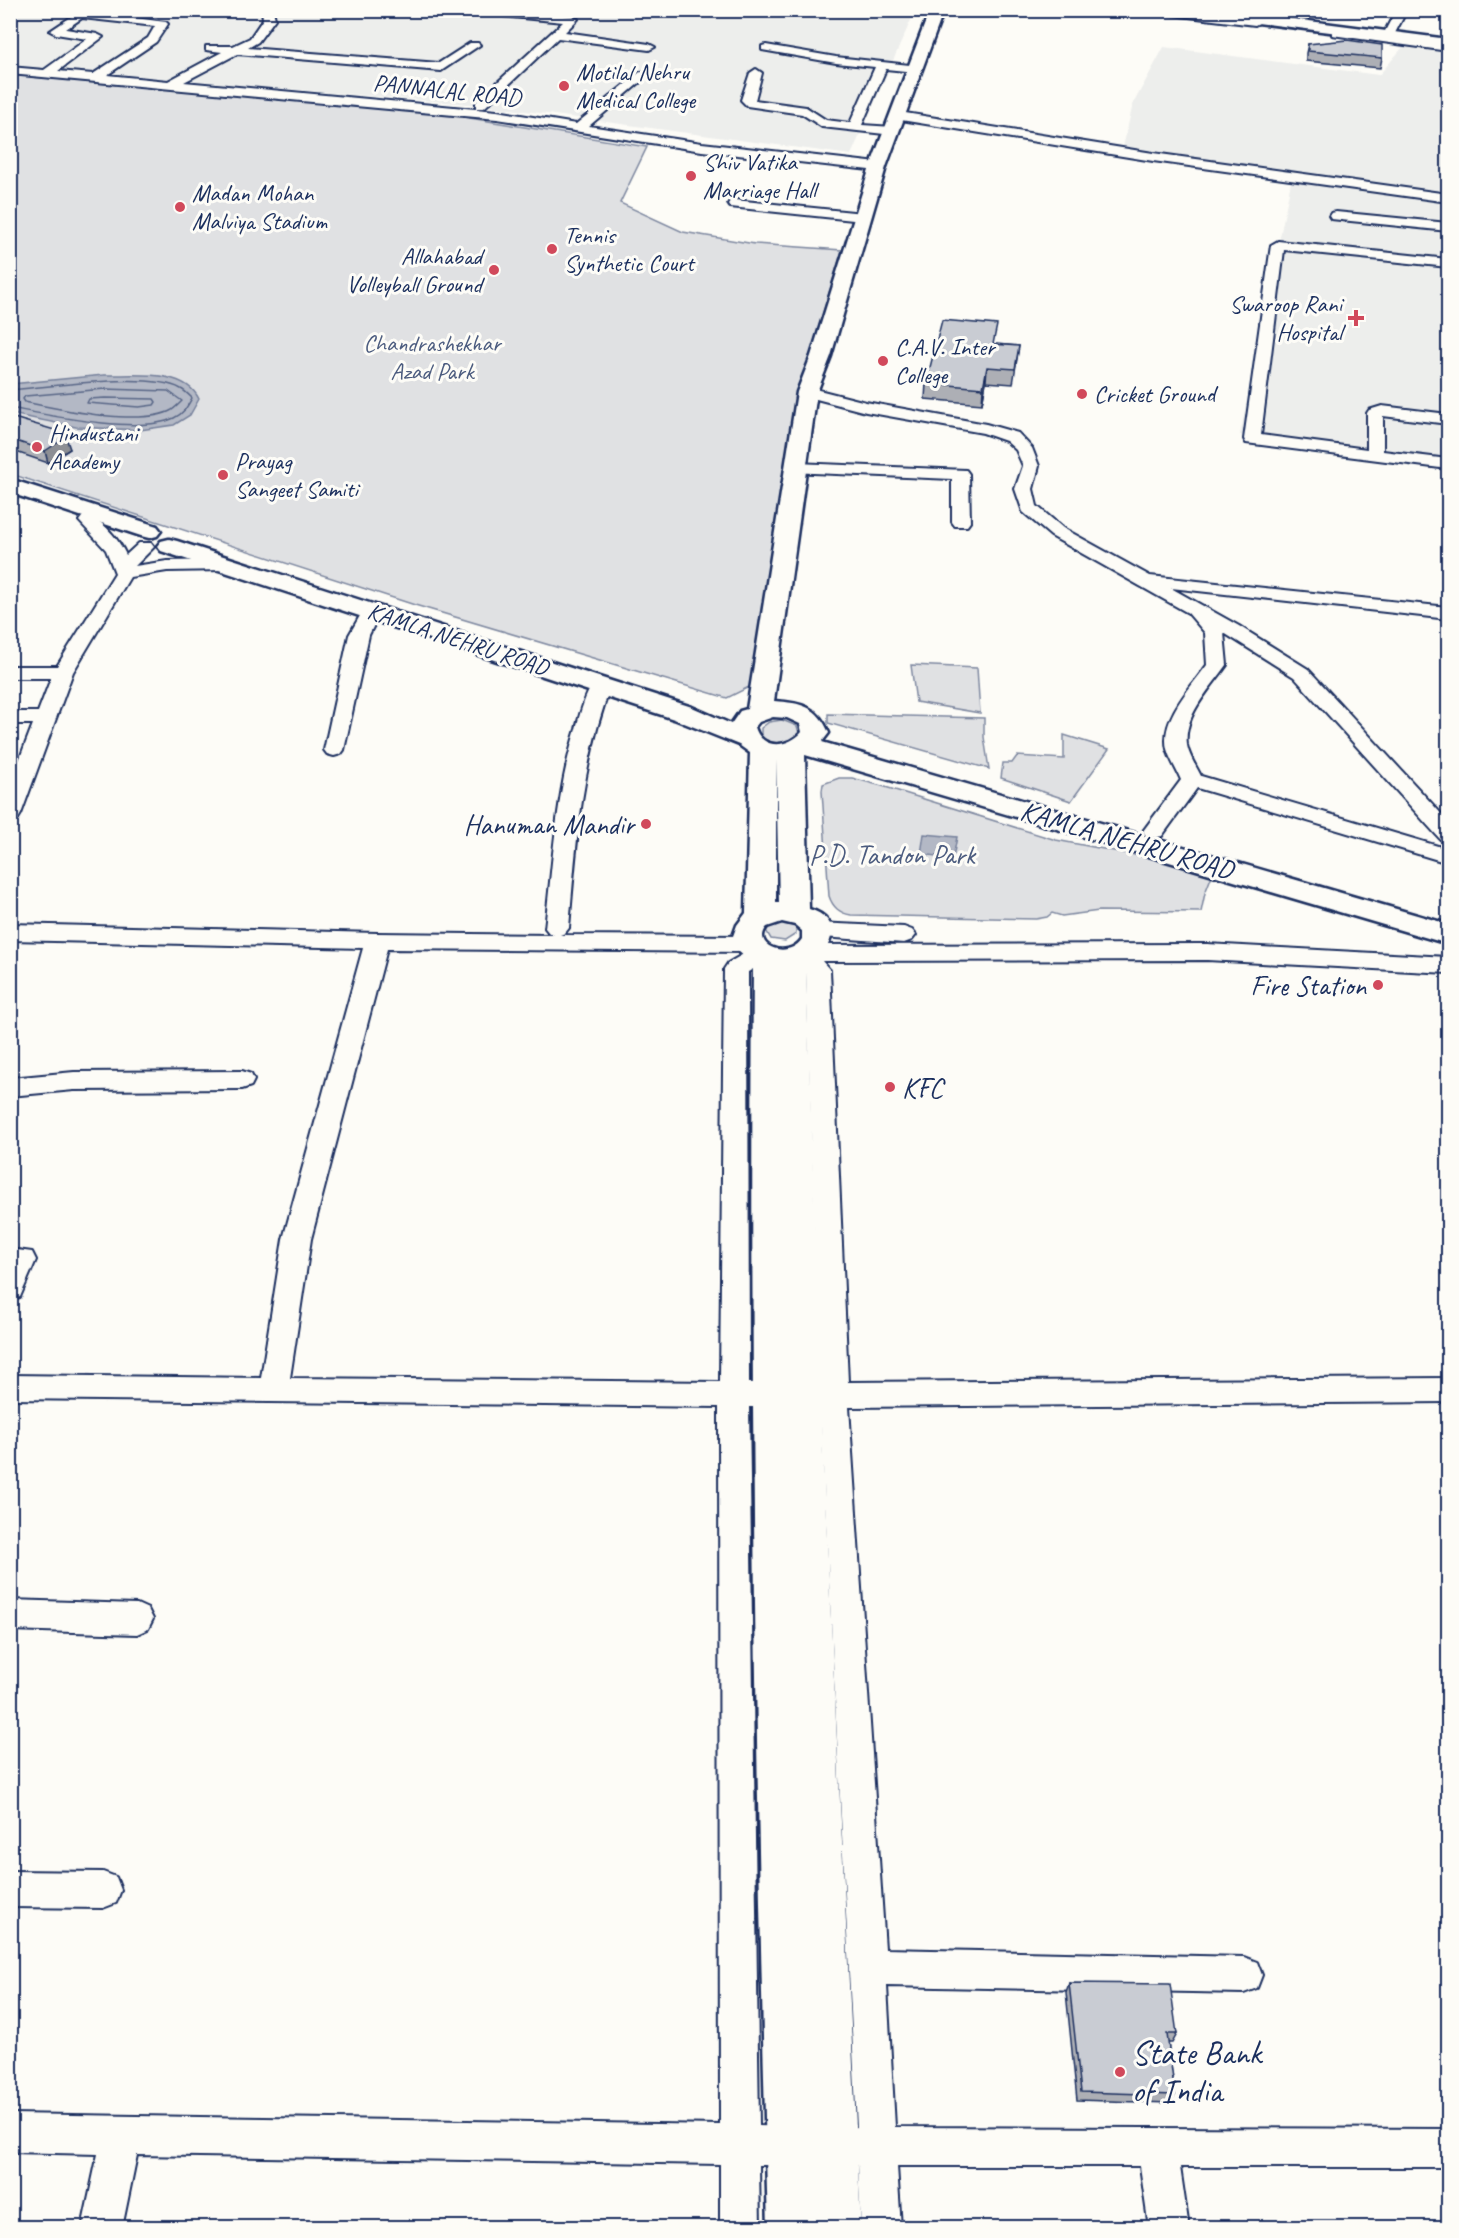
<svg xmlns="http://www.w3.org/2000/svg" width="1459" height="2238" viewBox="0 0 1459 2238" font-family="Caveat,sans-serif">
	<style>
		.built { fill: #edeeec }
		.green { fill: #e0e1e3; stroke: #7e88a0; stroke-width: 1.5 }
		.water { fill: #b3b8c5; stroke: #76819c; stroke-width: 1.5 }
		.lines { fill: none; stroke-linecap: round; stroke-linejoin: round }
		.shore { stroke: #586687; stroke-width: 1.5 }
		.minor-casing { stroke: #1b2f5e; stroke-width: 4 }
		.major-casing { stroke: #1b2f5e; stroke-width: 5 }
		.minor { fill: #fdfcf7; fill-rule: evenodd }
		.major { fill: #fdfcf7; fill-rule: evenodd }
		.wall { fill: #adafb5; stroke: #1b2f5e; stroke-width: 1.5 }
		.shaded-wall { fill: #8d8f94; stroke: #1b2f5e; stroke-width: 1.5 }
		.building { fill: #c9ccd3; stroke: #1b2f5e; stroke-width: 1.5 }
		.poi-dot { fill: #d1495b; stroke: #fdfcf7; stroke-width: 2 }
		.labels { text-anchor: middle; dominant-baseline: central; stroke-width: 6; stroke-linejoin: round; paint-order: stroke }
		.far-poi-label { font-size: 24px; fill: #1b2f5e; stroke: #fdfcf7; text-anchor: start }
		.far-street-label { font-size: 24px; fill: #1b2f5e; stroke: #fdfcf7 }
		.far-park-label { font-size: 24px; fill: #4c5c7f; stroke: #fdfcf7 }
		.poi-label { font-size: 28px; fill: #1b2f5e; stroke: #fdfcf7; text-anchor: end }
		.street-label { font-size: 28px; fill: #1b2f5e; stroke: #fdfcf7 }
		.park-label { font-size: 28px; fill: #4c5c7f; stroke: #fdfcf7 }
		.near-poi-label { font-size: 33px; fill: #1b2f5e; stroke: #fdfcf7; text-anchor: start }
	</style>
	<rect width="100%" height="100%" fill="#fdfcf7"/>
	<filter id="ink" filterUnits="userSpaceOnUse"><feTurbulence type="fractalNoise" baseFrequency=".0167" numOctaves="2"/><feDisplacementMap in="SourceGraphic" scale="12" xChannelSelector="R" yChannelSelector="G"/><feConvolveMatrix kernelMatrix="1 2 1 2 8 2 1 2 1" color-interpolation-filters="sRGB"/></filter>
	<g filter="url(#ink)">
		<g class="built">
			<path d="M10 11H915L851 155 480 105 11 67Z"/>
			<path d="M1164 47 1379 75 1403 47 1448 53V195L1123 147 1133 104Z"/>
			<path d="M1291 182 1448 201V460L1240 435Z"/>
		</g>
		<g class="green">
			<path d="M11 75 451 115 647 147 620 203 683 232 755 244 842 250 797 399 757 683 727 698 415 605 11 474Z"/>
			<path d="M911 665 977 668 980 713 916 702Z"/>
			<path d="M828 714 984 718V737L989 769 828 723Z"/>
			<path d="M782 720 797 726 799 733C790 746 772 746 761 736V728L769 722Z"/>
			<path d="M1064 735 1109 749 1071 801 1001 778 1003 763H1012L1017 756 1064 759Z"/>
			<path d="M839 778H852L882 786 1056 840 1214 870 1205 893 1201 912 1099 911 1062 916 1052 913 1047 917 1036 919 851 915C840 913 833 908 829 896L822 791 823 784Z"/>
			<path d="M774 921 790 922 796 928V934L785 941 771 939 765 929Z"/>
		</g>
		<g class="water">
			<path d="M104 375C133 376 184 368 199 399L190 415 174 425 140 430 76 427 11 414V384Z"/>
			<path d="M924 834 957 837 953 858 921 854Z"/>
		</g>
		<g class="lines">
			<g class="shore">
				<path d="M105 389 168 391 182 401C179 404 175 408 172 410 141 427 59 409 25 402L23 399 25 396Z"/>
				<path d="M10 390C48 387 150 371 181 389 185 391 189 395 192 398 187 407 184 413 174 418 139 435 48 415 10 408"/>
				<path d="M105 398 154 399 156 402 154 405 139 407 87 403 89 399Z"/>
			</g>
			<defs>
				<g id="minor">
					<path d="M262 10H273L275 19 258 42 248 48 439 63 470 43H478L480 45 441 71 237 54 184 82 497 111 576 124 640 72 644 73V79L589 126 702 143 878 163 885 167 878 171 702 151 497 119 10 74V67L44 70 87 39 56 34 50 31 80 11 166 22 168 24 156 42 107 75 168 81 222 52 206 50V46H233L250 38 263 19ZM82 18 155 26 148 38 93 74 58 71 103 37 97 34 66 29Z"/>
					<path d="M467 10H514L572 16 578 19 565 32 649 44 655 47 649 50 558 38 484 108H476V102L563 22 472 13Z"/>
					<path d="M1150 10H1187L1255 19 1261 22 1255 25 1155 13Z"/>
					<path d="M1396 10H1407L1394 35H1386L1384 33Z"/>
					<path d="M1336 30 1448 45V51L1332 35V31Z"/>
					<path d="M766 45 836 57 919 66V70L915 72 886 69 862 125 893 127 899 131 893 135 822 127 802 114 747 106 741 100 750 73 756 69 762 73 755 100 806 107 826 120 850 123 875 67 836 63 762 50V46Z"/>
					<path d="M899 112 1153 153 1448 194V202L1153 161 895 119 893 116Z"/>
					<path d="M735 200 863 213 870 217 863 221 730 207 728 204 730 201Z"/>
					<path d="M1336 212 1448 223V231L1331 219 1329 216 1331 213Z"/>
					<path d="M1278 241 1448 259V267L1284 250 1261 435 1367 449V413L1369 410 1382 406 1448 414V424L1383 416V451L1448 459V469L1246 443 1244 439 1271 245Z"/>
					<path d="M807 387 866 402 986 424 1018 433 1032 448 1039 466 1033 489 1037 506 1063 528 1150 576 1448 607V619L1171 588 1239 626 1308 669 1448 821V841L1440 839 1294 677 1224 633 1227 665C1211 688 1183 715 1187 745 1189 756 1196 766 1201 776L1448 849V863L1197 788 1162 836 1154 838 1146 836 1143 831 1181 780C1177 770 1170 760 1167 749 1160 719 1191 687 1207 665L1205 633 1188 613 1051 536 1023 512 1015 489 1023 466 1016 450 1006 441 983 433 866 412 801 395 799 392Z"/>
					<path d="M796 463 966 470 969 474 970 522 967 526H955L952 522V479L790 472 788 468 790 464Z"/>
					<path d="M88 516C102 519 120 541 126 555L139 543H151L154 547 135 566 167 561 225 560 231 561 234 565 231 569 225 570 167 571 130 577 73 672 21 814 18 819 10 821V784L33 724H10V712H38L51 678H10V666H57L115 573 106 550 79 521 82 517Z"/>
					<path d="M372 605 379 607 381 611 369 635 344 750 341 754 334 756 327 754 324 750 349 635 365 607Z"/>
					<path d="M601 680 608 682 611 686C581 764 576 845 569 928L565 933 560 935 749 936 757 939 761 944 759 947 767 949 771 955 767 961 748 972 749 1383 819 1382 806 973 789 957 793 951 810 945 1207 944 1448 957V973L1207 960 822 961 830 970 848 1382 1448 1378V1402L849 1407 885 1949 1244 1957 1257 1962 1262 1975 1257 1988 1244 1993 887 1986 895 2127 1448 2129V2167H1180L1189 2228H1149L1140 2166H897L901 2228H861L858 2165 844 2160 839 2146 844 2132 857 2127 820 1407H749L759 2126 791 2127 805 2132 810 2146 805 2160 791 2165H759L760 2228H720V2164L137 2155 122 2228H82L98 2154 10 2152V2114L720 2125 719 1407 10 1399V1375L261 1378 283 1239 363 948 10 940V924L377 933 554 935 549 933 545 928C553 861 556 793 576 729 580 713 585 695 594 682ZM387 949 747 952 728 963 724 969 720 1382 290 1378 311 1239Z"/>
					<path d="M817 923 904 927 912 930 916 935 912 940 904 943 809 936 805 931 809 926Z"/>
					<path d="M242 1071 251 1074 254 1080 251 1086 242 1089 74 1090 10 1096V1078L74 1072Z"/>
					<path d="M10 1249 32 1252 36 1260 20 1297 10 1300Z"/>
					<path d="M10 1600 137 1604 148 1609 153 1619 148 1629 137 1634 10 1630Z"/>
					<path d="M10 1871 103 1872 116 1877 121 1890 116 1903 103 1908 10 1907Z"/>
				</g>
				<g id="major">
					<path d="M930 10H944L886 167 831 356 817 392 774 701C802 703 818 706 829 733L822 742 1448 924V944L805 755 809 909C846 920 832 952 806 966L822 1436 861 2228H768C756 1806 750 1385 753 964L738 951 733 936 737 925 746 913 750 753 739 745 674 719 161 551 157 546 161 541 169 539 177 541 692 707 731 724 740 711 747 709 797 392 811 356 870 167ZM773 717 787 718 800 724 802 732C789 747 762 751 755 727L759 722ZM776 760 779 903H776ZM782 922 795 925 802 931V939C787 961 751 945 767 927Z"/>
					<path d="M1180 10H1225L1448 39V47L1187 14Z"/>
					<path d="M10 479 157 526 161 531 157 536 149 538 141 536 10 493Z"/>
				</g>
			</defs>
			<use href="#minor" class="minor-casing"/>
			<use href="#major" class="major-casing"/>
			<use href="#minor" class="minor"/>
			<use href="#major" class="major"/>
		</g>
		<g class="wall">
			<path d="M1308 44 1382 58 1380 68 1306 61V53Z"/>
			<path d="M995 344 1019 346 1013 384 986 382 982 404 925 399 926 383Z"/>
			<path d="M10 420 60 435 70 449 48 463 10 450Z"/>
			<path d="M1069 1983 1177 2034 1172 2043H1168L1175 2095 1170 2103 1077 2100 1066 1992Z"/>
		</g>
		<g class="shaded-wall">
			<path d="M987 367 986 382 982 404 983 388Z"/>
			<path d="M58 431 61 440 66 437 70 449 48 463 45 451 54 434Z"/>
		</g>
		<g class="building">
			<path d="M1347 40 1382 45V58L1308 51V44Z"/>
			<path d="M942 320 997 325 993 344 1019 346 1015 369 987 367 983 388 926 383Z"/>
			<path d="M14 418 58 431 54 434 66 437 45 451 10 439V420Z"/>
			<path d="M1069 1983 1170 1984 1177 2034H1167L1175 2095 1081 2092Z"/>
		</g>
	</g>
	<g class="poi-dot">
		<circle cx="564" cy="86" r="6"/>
		<circle cx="691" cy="176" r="6"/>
		<circle cx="180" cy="207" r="6"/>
		<circle cx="552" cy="249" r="6"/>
		<circle cx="494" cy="270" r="6"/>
		<path d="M1353 309h6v6h6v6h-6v6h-6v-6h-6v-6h6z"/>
		<circle cx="883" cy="361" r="6"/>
		<circle cx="1082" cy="394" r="6"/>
		<circle cx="37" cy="447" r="6"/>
		<circle cx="223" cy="475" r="6"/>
		<circle cx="646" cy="824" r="6"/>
		<circle cx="1378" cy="985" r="6"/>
		<circle cx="890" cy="1087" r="6"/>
		<circle cx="1120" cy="2072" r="6"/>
	</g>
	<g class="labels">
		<g class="far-poi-label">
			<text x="576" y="72">Motilal Nehru<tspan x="576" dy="28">Medical College</tspan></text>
			<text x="703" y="162">Shiv Vatika<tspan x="703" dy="28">Marriage Hall</tspan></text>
			<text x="192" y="193">Madan Mohan<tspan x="192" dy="28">Malviya Stadium</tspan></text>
			<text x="564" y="235">Tennis<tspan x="564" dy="28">Synthetic Court</tspan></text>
			<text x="482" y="256" text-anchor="end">Allahabad<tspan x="482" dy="28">Volleyball Ground</tspan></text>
			<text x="1342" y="304" text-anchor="end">Swaroop Rani<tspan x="1342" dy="28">Hospital</tspan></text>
			<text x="895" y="347">C.A.V. Inter<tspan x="895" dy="28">College</tspan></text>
			<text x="1094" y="394">Cricket Ground</text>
			<text x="49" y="433">Hindustani<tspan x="49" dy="28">Academy</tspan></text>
			<text x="235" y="461">Prayag<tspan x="235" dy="28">Sangeet Samiti</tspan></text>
		</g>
		<g class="far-street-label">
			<text transform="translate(447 90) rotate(6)">PANNALAL ROAD</text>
			<text transform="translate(458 639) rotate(18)">KAMLA NEHRU ROAD</text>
		</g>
		<g class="far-park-label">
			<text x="432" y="343">Chandrashekhar<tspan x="432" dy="28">Azad Park</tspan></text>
		</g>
		<g class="poi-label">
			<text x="634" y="824">Hanuman Mandir</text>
			<text x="1366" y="985">Fire Station</text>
			<text x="902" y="1087" text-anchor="start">KFC</text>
		</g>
		<g class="street-label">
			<text transform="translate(1127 840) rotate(16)">KAMLA NEHRU ROAD</text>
		</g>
		<g class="park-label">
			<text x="892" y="854">P.D. Tandon Park</text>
		</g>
		<g class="near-poi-label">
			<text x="1132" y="2053">State Bank<tspan x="1132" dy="38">of India</tspan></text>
		</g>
	</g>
	<rect width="1459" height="2238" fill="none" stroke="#fdfcf7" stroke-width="36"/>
	<rect x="18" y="18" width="1423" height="2202" fill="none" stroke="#1b2f5e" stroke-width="2" filter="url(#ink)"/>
</svg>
